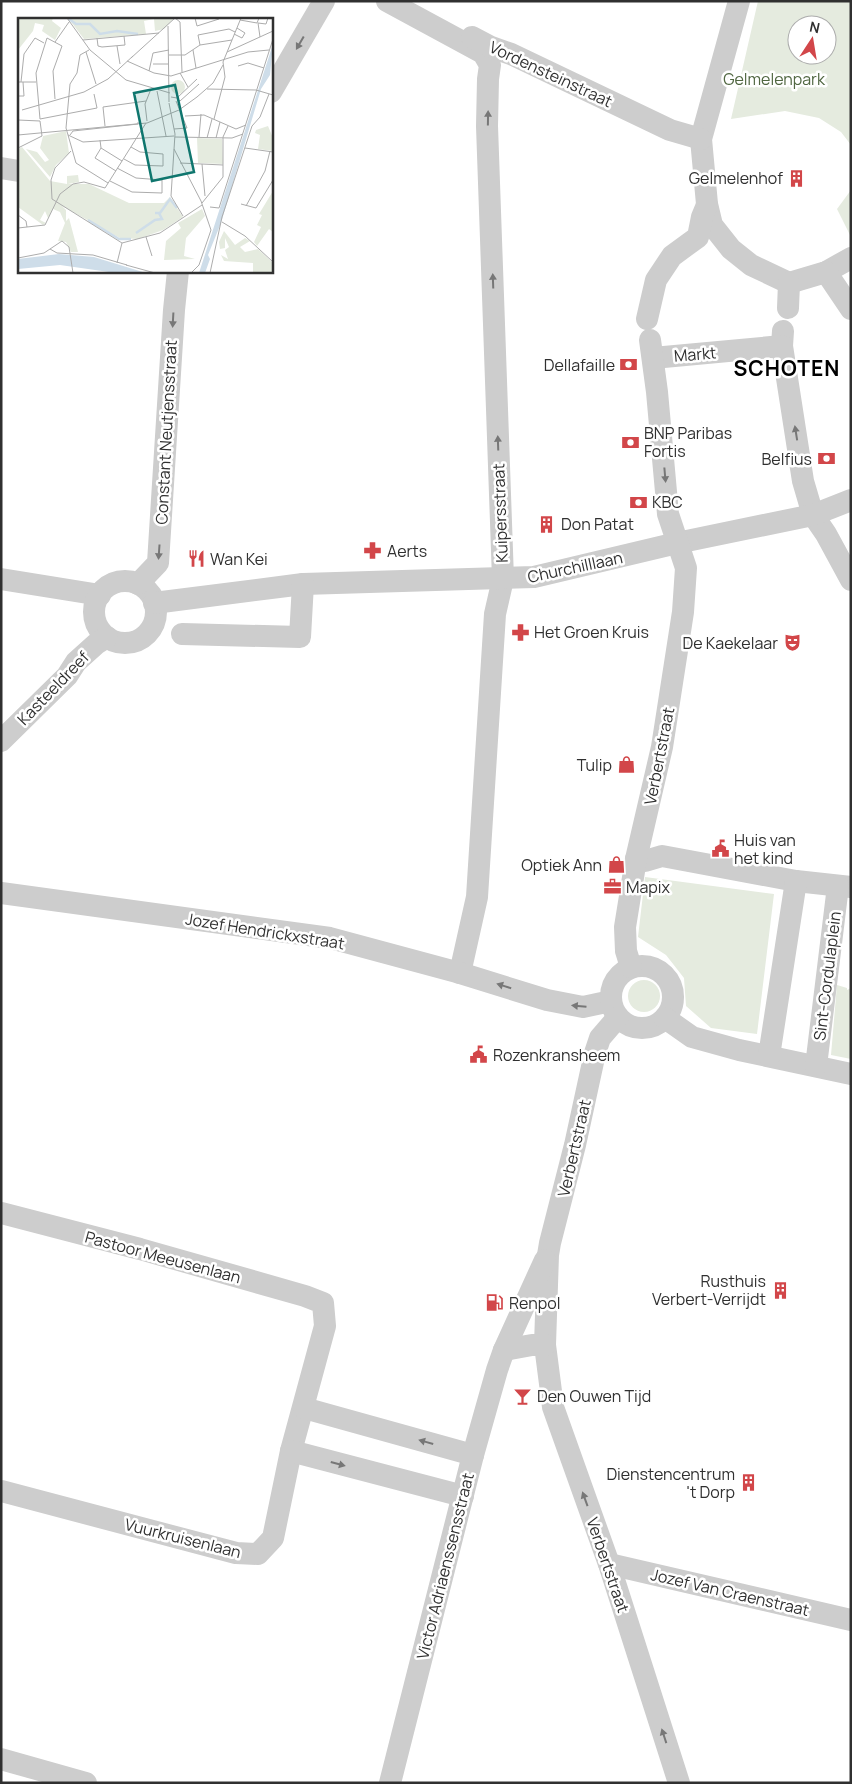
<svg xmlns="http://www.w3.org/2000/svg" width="852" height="1784" viewBox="0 0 852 1784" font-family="Manrope,sans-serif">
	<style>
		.green { fill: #e5ebdf; fill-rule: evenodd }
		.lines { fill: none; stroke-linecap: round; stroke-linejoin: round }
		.minor { stroke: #cdcdcd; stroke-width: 22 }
		.oneway { fill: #777 }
		.labels { text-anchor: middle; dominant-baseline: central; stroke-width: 5; stroke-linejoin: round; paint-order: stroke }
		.street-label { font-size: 16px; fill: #303030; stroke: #fff }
		.park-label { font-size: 16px; fill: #516742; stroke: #fff }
		.poi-label { font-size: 16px; fill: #303030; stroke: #fff; text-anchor: start }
		.district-label { font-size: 21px; font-weight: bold; letter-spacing: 1px; fill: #000; stroke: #fff }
		.inset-river { fill: none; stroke: #cedde9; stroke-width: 2.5 }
		.inset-road { fill: none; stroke: #acacac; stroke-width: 1 }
		.view { fill: #0f766e; fill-opacity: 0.15; stroke: #0f766e; stroke-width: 2.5 }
		.inset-edge { fill: none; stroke: #303030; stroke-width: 2.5 }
	</style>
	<rect width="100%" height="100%" fill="#fff"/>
	<g class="green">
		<path d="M758 1H851V145L841 132 819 118 785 111 731 119ZM797 25H827V55H797Z"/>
		<path d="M851 190V237L837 209Z"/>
		<path d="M645 877 774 894 757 1034 711 1028 686 1006 684 978 666 955 638 937Z"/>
		<circle cx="644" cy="996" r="16"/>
		<path d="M837 985 847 988V990L851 988V1059L831 1055Z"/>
	</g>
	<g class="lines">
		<g class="minor">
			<path d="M387 1 483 53 490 65 488 79 487 126 503 579 495 614 477 897 460 973"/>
			<path d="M739 1 701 139 707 204 712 225 731 249 751 265 789 283 826 272 851 258"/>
			<path d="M472 37 491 47 511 54 670 130 701 139"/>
			<path d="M271 92 324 1"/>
			<path d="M1 168 19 171"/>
			<path d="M826 272 851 309"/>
			<path d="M788 308 789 283"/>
			<path d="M647 319 656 280 672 256 698 237 702 217 707 205"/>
			<path d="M783 331 782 346 803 481 813 515 826 534 851 580"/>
			<path d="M653 358 782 346"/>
			<path d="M1 579 100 595"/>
			<circle cx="125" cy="612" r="31"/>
			<path d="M138 584 158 563 174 310 178 271"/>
			<path d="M154 603 303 584 534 577 677 543 813 515 851 500"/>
			<path d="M182 634 300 637 303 584"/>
			<path d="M1 741 67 676 76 662 96 644 107 637"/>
			<path d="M636 859 645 861 662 856 796 881 851 887"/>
			<path d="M1 893 330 938 460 973 547 1000 583 1007 611 1001"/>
			<circle cx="642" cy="997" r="31"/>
			<path d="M631 967 626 951 625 927 636 859 662 747 683 612 686 568 668 514 657 392 650 340"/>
			<path d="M618 1017 600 1038 595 1053 575 1145 550 1243 548 1255 545 1345 553 1407 609 1564 679 1783"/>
			<path d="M665 1018 692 1037 739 1050 851 1074"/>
			<path d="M769 1056 796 881"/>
			<path d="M816 1066 838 886"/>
			<path d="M1 1213 140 1249 305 1296 323 1303 325 1326 291 1451 273 1538 258 1554 236 1553 1 1491"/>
			<path d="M504 1350 532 1345H545"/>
			<path d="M304 1408 473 1455"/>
			<path d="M291 1451 463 1496"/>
			<path d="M609 1564 851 1620"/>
			<path d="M1 1759 86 1783"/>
			<path d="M390 1783 473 1455 497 1370 504 1350 545 1260"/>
		</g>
	</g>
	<defs><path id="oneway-solid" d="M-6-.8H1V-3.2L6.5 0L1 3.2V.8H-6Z" transform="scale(1.25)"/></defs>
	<g class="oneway">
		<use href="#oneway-solid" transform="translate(300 43) rotate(120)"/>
		<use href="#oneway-solid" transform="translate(488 118) rotate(-89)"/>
		<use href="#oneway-solid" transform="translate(493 281) rotate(-92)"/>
		<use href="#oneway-solid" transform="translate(173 320) rotate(93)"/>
		<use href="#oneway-solid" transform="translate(796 433) rotate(-99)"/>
		<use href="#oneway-solid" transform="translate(498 443) rotate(-92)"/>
		<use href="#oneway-solid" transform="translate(665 475) rotate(85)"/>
		<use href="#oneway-solid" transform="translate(159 552) rotate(94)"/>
		<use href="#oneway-solid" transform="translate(504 986) rotate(-163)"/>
		<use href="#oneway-solid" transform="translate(579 1006) rotate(-175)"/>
		<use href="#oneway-solid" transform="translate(426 1442) rotate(-164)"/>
		<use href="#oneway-solid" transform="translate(338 1464) rotate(15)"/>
		<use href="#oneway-solid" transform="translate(585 1499) rotate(-110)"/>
		<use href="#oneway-solid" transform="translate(664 1736) rotate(-108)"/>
	</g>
	<defs>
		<symbol id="building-bare" viewBox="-9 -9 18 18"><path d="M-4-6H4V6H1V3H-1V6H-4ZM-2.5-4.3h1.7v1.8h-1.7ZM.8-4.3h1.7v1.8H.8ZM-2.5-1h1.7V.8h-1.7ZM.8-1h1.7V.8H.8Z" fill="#d24649" stroke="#fff" stroke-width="2.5" paint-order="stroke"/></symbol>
		<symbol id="bank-bare" viewBox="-9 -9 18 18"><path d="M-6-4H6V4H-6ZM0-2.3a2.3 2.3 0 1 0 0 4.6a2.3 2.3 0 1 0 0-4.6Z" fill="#d24649" stroke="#fff" stroke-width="2.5" paint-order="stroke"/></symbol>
		<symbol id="pharmacy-bare" viewBox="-9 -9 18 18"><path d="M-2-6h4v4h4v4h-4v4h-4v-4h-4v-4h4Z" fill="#d24649" stroke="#fff" stroke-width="2.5" paint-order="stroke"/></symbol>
		<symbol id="restaurant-bare" viewBox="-9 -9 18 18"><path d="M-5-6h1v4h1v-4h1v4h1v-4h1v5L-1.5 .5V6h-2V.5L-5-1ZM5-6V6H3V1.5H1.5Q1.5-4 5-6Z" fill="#d24649" stroke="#fff" stroke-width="2.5" paint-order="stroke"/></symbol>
		<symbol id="theatre-bare" viewBox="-9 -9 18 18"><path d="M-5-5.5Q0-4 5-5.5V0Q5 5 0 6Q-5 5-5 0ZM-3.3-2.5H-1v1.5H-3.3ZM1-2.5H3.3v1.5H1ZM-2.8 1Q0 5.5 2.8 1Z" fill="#d24649" stroke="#fff" stroke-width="2.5" paint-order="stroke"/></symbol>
		<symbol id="shop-bare" viewBox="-9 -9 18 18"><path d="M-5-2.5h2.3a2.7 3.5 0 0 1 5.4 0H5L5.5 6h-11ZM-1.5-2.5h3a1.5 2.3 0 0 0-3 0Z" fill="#d24649" stroke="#fff" stroke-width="2.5" paint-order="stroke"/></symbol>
		<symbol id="civic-bare" viewBox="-9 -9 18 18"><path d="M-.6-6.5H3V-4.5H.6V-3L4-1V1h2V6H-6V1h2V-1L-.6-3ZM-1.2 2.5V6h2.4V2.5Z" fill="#d24649" stroke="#fff" stroke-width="2.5" paint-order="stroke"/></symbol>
		<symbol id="office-bare" viewBox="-9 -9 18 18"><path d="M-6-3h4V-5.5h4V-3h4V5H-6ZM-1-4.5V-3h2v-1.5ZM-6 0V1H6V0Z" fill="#d24649" stroke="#fff" stroke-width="2.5" paint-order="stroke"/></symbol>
		<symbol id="fuel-bare" viewBox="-9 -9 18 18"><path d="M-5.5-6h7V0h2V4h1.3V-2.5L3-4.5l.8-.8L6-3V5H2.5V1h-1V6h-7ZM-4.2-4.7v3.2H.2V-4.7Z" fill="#d24649" stroke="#fff" stroke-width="2.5" paint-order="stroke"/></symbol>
		<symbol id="bar-bare" viewBox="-9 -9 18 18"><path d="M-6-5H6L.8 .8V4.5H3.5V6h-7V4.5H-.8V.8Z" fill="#d24649" stroke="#fff" stroke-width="2.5" paint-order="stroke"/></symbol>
	</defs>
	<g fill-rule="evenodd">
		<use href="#building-bare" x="784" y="166" width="25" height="25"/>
		<use href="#bank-bare" x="616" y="352" width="25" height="25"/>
		<use href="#bank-bare" x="618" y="430" width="25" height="25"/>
		<use href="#bank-bare" x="814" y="446" width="25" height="25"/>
		<use href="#bank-bare" x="626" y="490" width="25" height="25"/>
		<use href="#building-bare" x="534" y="512" width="25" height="25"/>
		<use href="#pharmacy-bare" x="360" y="538" width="25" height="25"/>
		<use href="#restaurant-bare" x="184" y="546" width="25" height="25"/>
		<use href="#pharmacy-bare" x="508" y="620" width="25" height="25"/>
		<use href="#theatre-bare" x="780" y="630" width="25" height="25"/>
		<use href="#shop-bare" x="614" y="752" width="25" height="25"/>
		<use href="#civic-bare" x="708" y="836" width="25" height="25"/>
		<use href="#shop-bare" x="604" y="852" width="25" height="25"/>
		<use href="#office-bare" x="600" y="874" width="25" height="25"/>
		<use href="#civic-bare" x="466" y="1042" width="25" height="25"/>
		<use href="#building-bare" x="768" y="1278" width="25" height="25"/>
		<use href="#fuel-bare" x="482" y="1290" width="25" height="25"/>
		<use href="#bar-bare" x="510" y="1384" width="25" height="25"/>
		<use href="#building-bare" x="736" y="1470" width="25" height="25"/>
	</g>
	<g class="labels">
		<g class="street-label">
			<text transform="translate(551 74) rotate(25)">Vordensteinstraat</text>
			<text transform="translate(695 354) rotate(-5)">Markt</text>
			<text transform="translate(166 432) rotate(-87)">Constant Neutjensstraat</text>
			<text transform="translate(500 513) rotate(-92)">Kuipersstraat</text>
			<text transform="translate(575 567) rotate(-12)">Churchilllaan</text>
			<text transform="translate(53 688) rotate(-46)">Kasteeldreef</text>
			<text transform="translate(659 756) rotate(-79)">Verbertstraat</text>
			<text transform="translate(265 931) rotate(9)">Jozef Hendrickxstraat</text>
			<text transform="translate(827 976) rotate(-83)">Sint-Cordulaplein</text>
			<text transform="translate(574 1148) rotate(-77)">Verbertstraat</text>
			<text transform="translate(163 1257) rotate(15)">Pastoor Meeusenlaan</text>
			<text transform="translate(183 1538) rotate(14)">Vuurkruisenlaan</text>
			<text transform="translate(608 1565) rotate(71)">Verbertstraat</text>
			<text transform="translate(445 1566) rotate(-76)">Victor Adriaenssensstraat</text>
			<text transform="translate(730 1592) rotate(13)">Jozef Van Craenstraat</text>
		</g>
		<g class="park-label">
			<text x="774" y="79">Gelmelenpark</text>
		</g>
		<g class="poi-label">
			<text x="783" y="178" text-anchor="end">Gelmelenhof</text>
			<text x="615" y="365" text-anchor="end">Dellafaille</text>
			<text x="644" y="433">BNP Paribas<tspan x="644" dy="18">Fortis</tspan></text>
			<text x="812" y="459" text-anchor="end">Belfius</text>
			<text x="652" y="502">KBC</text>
			<text x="561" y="524">Don Patat</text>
			<text x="387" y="551">Aerts</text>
			<text x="210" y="559">Wan Kei</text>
			<text x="534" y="632">Het Groen Kruis</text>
			<text x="778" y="643" text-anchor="end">De Kaekelaar</text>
			<text x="612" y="765" text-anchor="end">Tulip</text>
			<text x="734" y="840">Huis van<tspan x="734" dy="18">het kind</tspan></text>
			<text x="602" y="865" text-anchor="end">Optiek Ann</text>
			<text x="626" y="887">Mapix</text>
			<text x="493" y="1055">Rozenkransheem</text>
			<text x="766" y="1281" text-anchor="end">Rusthuis<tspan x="766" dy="18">Verbert-Verrijdt</tspan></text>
			<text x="509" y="1303">Renpol</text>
			<text x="537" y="1396">Den Ouwen Tijd</text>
			<text x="735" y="1474" text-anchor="end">Dienstencentrum<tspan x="735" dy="18">'t Dorp</tspan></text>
		</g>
		<g class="district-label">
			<text x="787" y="368">SCHOTEN</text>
		</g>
	</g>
	<g transform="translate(18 18)">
		<rect width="255" height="255" fill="#fff"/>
		<path d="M1 0H35L34 3 43 10 37 22 24 13 26 7 17 5 15 13 0 32ZM50 0H156L146 11 137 13 136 1 126 3 128 16 66 21ZM153 69a7 7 0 1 1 14 0a7 7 0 1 1-14 0ZM250 108 255 120V133L240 131 242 117 237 115 238 112ZM48 113 51 135 38 147 32 159 8 131 19 134 27 144 31 142 22 130 25 118ZM179 120 204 121 205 146 180 145ZM4 129 32 163 49 166V158L60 157 61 164 50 166H71L111 185H146L152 179 165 199 145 212 120 221 102 220 44 188 48 192V203L51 200 60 234H53L48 224 40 223 47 205 42 194 35 191 30 200 27 193 22 202 28 205 25 207 0 189V131ZM255 173V214L251 211 239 228 236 224 243 209 239 207 244 197 241 196ZM184 191 187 198 168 220 166 238 177 241 146 242 148 223 163 210 160 205ZM206 213 217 227 227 220 232 223 222 229 227 234 240 231 255 245V255H235V245L206 243 203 237 210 241 207 232 211 229 207 220V230L202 231 201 224Z" fill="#e5ebdf"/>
		<path d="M255 26 252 57 243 71 203 205 190 237 192 241 187 255H181ZM41 236 76 239 128 255H98L42 247 0 251V241Z" fill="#cedde9"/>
		<path class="inset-river" d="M51 1 58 6H72L82 16 99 13 120 16M142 195 152 181 159 190M70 202 101 221H113M118 215 137 202 144 201 141 195H137"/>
		<path class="inset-road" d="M49 0 72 32 108 62 152 75M157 0 162 4 164 54M177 0 179 8 201 1M222 2 239 5 241 0M150 8 151 84M216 16 224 20 227 15 219 10M242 19 240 5 248 6 250 0M79 20 80 28 84 29 107 27 106 18M65 22 141 15M37 24 51 4M182 27 180 17 211 11 217 14M99 28 102 46M71 32 62 37 59 55 52 66 48 110 58 145 90 165M175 32 178 50M68 34 78 66M209 34 255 13M151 37H167L182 27 214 22M113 40 157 0M109 43 136 55 153 58 230 34 251 32M135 46H151M220 48 230 45 246 50M131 53 135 35 151 32M162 55 170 69M0 64H18M3 64 6 36 17 20 26 25M189 71 238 72 255 77M139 73 148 118M0 78H6L5 64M153 79 159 80 179 61M159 80 162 83 181 66M37 81 35 53 44 28 29 20 18 55 22 101 79 90 76 76M151 85 157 116 153 178 165 198M4 92 66 74 90 61 115 38M167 98 186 97 218 111 228 107M196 101 207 59 205 44 223 0M0 102 22 103 24 118 0 130M129 103 127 86 133 71M87 108 85 89 128 83M156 111 169 110 158 83M0 117 129 105 161 92 179 79 195 65 205 47M50 117 65 124 156 118M52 117 55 113 120 106V104M157 119 214 120 225 116M181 119 183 96M189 120 194 101M198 120 202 104M82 122 83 130 77 140 98 153M83 130 104 143M227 130 255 134M156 131 183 183 193 212 181 247 173 255M53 133 37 150 33 162 34 181 104 225M106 141 117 147 145 148V136L122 134 113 129M162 145 205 147M184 146 187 178M92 163 114 174 144 175V162L118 160 99 150M184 185 205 159V119L210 108M223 186 238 190 255 162M228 188 247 153 252 133M192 189 201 190 255 21M0 197 8 203 9 209M204 204 227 218 255 244M0 210 27 207 42 176 55 166 66 164 87 170 128 105M128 219 134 238M32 231 39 235 75 237 109 247M0 240 26 235 44 223 51 229 55 255M99 245 104 225 142 215 184 187M108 247 137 255M192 255 204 199 234 108 242 99 251 76"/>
		<path class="view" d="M157 67 176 154 134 163 116 75Z"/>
		<rect width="255" height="255" class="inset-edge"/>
	</g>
	<rect width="852" height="1784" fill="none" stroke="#303030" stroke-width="5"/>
	<g transform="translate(812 40) rotate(12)"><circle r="24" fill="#ffffff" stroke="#acacac"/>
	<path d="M0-4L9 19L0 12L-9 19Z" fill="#d24649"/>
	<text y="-8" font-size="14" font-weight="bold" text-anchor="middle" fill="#303030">N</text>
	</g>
</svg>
